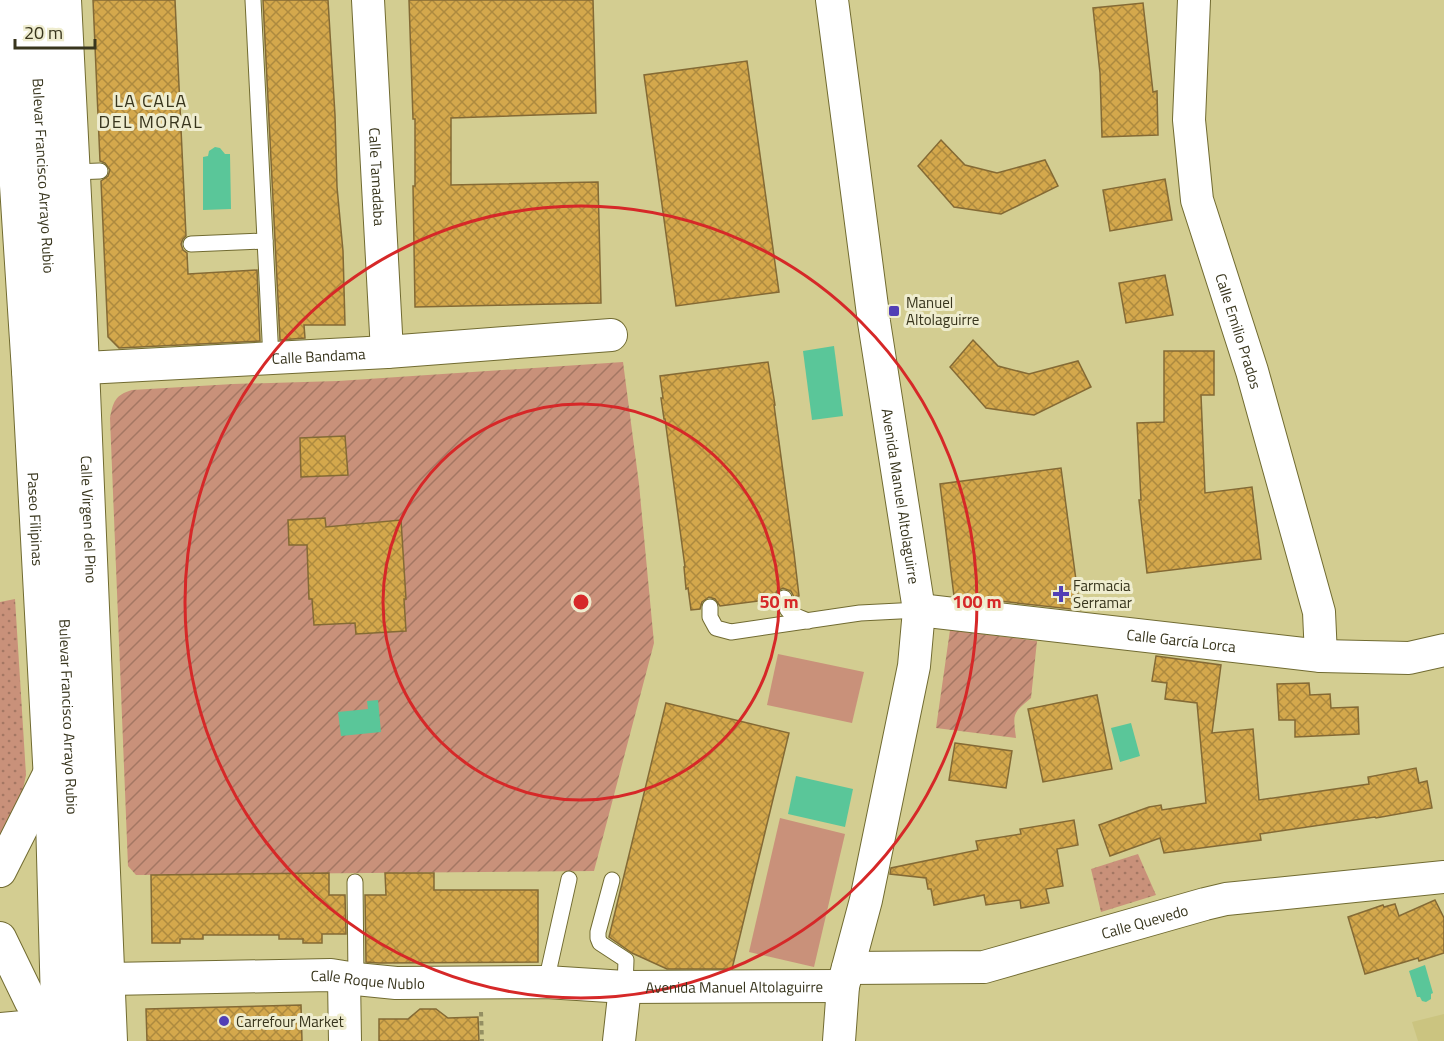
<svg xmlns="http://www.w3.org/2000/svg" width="1444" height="1041" viewBox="0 0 1444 1041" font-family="'Titillium Web',sans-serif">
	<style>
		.built { fill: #cbc480 }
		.grass { fill: url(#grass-dots) }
		.garden { fill: url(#garden-furrows) }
		.pitch { fill: #c9917a }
		.water { fill: #5ac699 }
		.building { fill: url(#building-cross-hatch); stroke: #846a35; stroke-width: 1.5 }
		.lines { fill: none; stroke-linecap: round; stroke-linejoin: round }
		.lane-casing { stroke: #716b31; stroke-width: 17 }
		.street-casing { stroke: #716b31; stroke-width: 34 }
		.path { stroke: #948f62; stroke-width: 4; stroke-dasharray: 4.5 4.5; stroke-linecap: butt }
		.lane { stroke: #fff; stroke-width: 15 }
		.street { stroke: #fff; stroke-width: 32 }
		.ring { fill: none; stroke: #d62828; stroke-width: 3 }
		.poi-dot { fill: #513fb6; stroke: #efedcf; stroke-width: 2 }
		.labels { text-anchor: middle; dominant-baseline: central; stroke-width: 6; stroke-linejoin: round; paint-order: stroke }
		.street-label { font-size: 15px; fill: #38351d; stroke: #efedcf }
		.poi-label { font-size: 15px; fill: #38351d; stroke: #efedcf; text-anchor: start }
		.quarter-label { font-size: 18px; letter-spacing: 1.5px; fill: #38351d; stroke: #efedcf }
		.centre { fill: #d62828; stroke: #efedcf; stroke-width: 3 }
		.ring-label { font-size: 18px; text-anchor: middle; font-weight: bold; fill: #d62828; stroke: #efedcf; stroke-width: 6; stroke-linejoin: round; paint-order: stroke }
	</style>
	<defs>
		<pattern id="grass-dots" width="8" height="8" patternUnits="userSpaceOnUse" patternTransform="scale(1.5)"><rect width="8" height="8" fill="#c9917a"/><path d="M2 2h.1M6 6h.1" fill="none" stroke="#a47763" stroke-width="1.8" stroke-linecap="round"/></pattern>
		<pattern id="garden-furrows" width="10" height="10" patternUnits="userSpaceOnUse" patternTransform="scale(1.5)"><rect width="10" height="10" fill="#c9917a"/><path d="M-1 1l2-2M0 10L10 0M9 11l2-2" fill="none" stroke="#a47763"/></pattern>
		<pattern id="building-cross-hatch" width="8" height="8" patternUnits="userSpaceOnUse" patternTransform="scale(1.5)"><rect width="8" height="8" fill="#d4a84c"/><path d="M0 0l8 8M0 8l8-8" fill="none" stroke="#ad8a3f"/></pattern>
	</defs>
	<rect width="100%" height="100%" fill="#d3cd91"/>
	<path class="built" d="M1444 1014V1041H1418L1412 1022Z"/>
	<g class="grass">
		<path d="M15 599 26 775 22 794 0 840V602Z"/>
		<path d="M1138 854 1156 895 1101 912 1091 869Z"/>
	</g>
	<g class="garden">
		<path d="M623 362 639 484 654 643 594 871 136 875 128 866 110 418C113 402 115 395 132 390L233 384 338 381Z"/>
		<path d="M950 630 1037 641 1031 698C1012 714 1013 713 1016 738L936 728Z"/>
	</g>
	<g class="pitch">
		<path d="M778 654 864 672 852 723 767 705Z"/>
		<path d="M780 818 845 834 814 967 749 952Z"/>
	</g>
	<g class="water">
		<path d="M215 147 220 148 225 154H230L231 209 203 210V157L208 156 209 151Z"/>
		<path d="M834 346 843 416 812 420 803 351Z"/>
		<path d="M378 700 381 732 341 736 338 712 368 709 367 701Z"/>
		<path d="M1131 723 1140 756 1120 762 1111 728Z"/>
		<path d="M796 776 853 789 845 827 788 814Z"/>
		<path d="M1425 965 1433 993 1431 994V999L1426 1002 1422 1001 1420 997H1417L1409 971Z"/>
	</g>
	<g class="building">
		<path d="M93 0H175L186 236 183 239 181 244 183 250 187 253 188 274 257 270 260 341 119 348 108 337 101 181 108 176 110 170 105 163 100 161Z"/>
		<path d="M263 0H328L335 115 337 187 343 251 345 325H304L305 338 280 340Z"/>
		<path d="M409 0H593L596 113 451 118V185L598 182 601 303 415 307 413 186H415V119H413Z"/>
		<path d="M1143 3 1153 92 1157 91 1158 135 1102 137 1100 73 1093 8Z"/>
		<path d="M747 61 779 292 676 306 644 75Z"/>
		<path d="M941 140 965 165 997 173 1045 160 1058 186 1001 214 954 207 918 166Z"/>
		<path d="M1165 179 1172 220 1110 231 1103 190Z"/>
		<path d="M1165 275 1173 315 1126 323 1119 283Z"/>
		<path d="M973 340 998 366 1029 374 1078 361 1091 387 1034 415 986 408 950 367Z"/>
		<path d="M1164 351H1214V395H1201L1205 493 1252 487 1261 559 1147 573 1139 500H1141L1137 423 1164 422Z"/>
		<path d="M768 362 775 405H774L794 553 799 596 794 597 791 591 783 588 777 591 774 599 720 606 715 599 709 597 702 602 700 609 691 610 688 588 686 589 684 567H685L665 419H664L661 398H663L660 376Z"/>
		<path d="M345 436 348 475 301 477 300 438Z"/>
		<path d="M1061 468 1080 610 954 596 940 484Z"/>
		<path d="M325 518 326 527 401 520 406 599H404L406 631 356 634 355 623 314 625 312 599H309L307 545H289L288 520Z"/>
		<path d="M1156 656 1221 665 1212 733 1253 729 1259 800 1369 784 1368 777 1416 768 1419 783 1427 781 1432 808 1376 818 1375 817 1260 834 1261 840 1164 853 1160 838 1110 856 1099 825 1149 807 1161 805 1162 810 1206 803 1197 703 1165 699 1167 683 1152 681Z"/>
		<path d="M1309 683 1310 695 1330 694 1331 708 1358 707 1359 734 1295 737V720H1279L1277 684Z"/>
		<path d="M1097 695 1112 769 1043 782 1028 709Z"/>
		<path d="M666 703 789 733 732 969H667L632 953 609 937Z"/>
		<path d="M955 743 1012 751 1006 788 949 780Z"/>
		<path d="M1074 820 1078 845 1057 849 1063 886 1046 889 1049 903 1021 908 1020 900 986 905 984 895 934 905 931 889H928L926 878 890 874 891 868 978 850 976 841 1021 834 1020 829Z"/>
		<path d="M329 873V895H345L346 934H322V943H303V939H279V935H203V939H180V943H152L151 875Z"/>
		<path d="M385 873H434V890H538V962L379 963 366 962 365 895H386Z"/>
		<path d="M1435 900 1444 918V953L1419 961 1418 958 1365 974 1348 917 1383 905 1384 907 1395 904 1399 916Z"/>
		<path d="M301 1005 302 1041H147L146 1009Z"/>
		<path d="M420 1009H436L448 1018 478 1017 479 1041H379V1019H408Z"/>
	</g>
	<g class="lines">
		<defs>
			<g id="lane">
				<path d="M253 0 271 359"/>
				<path d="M74 172 100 171"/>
				<path d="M191 244 265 241"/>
				<path d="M784 598C786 615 794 615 808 621"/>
				<path d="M710 607V617L716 628 731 632 860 613 919 610"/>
				<path d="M612 880 598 932V938L600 943 626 960 625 987"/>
				<path d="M355 882 356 979"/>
				<path d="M546 982 569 879"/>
			</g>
			<g id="street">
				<path id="s1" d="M4 0 28 371 52 818 58 1041"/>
				<path id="s2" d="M34 0 54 351"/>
				<path id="s3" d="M65 0 80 295 111 1041"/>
				<path id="s4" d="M368 0 387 352"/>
				<path id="s5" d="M832 0 874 322 919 610 914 666 866 900 843 986 839 1041"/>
				<path id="s6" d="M1194 0 1189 120 1197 200 1252 371 1319 612 1321 656"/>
				<path id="s7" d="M28 371 387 352 611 335"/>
				<path id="s8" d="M56 391 82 1041"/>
				<path id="s9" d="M919 610 1321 656 1409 658 1444 650"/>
				<path d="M0 871 49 774"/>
				<path d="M0 938 31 1002 57 1024"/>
				<path id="s10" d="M848 968 984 967 1205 904 1226 899 1444 877"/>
				<path d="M344 978 345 1041"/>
				<path id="s11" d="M108 979 331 975 356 979 396 983 546 982 625 987 843 986"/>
				<path d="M0 1029 57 1024"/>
				<path d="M619 1041 625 987"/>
			</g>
		</defs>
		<use href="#lane" class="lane-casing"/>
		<use href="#street" class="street-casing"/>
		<path class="path" d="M481 1012 482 1041"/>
		<use href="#lane" class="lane"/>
		<use href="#street" class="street"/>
	</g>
	<g class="ring">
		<circle cx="581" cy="602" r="198"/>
		<circle cx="581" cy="602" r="396"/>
	</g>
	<g class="poi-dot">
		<rect x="888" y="305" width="12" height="12" rx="3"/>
		<path d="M1058 585h6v6h6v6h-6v6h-6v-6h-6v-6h6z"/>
		<circle cx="224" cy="1021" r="6"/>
	</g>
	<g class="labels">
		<g class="street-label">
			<text stroke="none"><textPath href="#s2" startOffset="176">Bulevar Francisco Arrayo Rubio</textPath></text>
			<text stroke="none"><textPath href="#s4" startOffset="177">Calle Tamadaba</textPath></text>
			<text stroke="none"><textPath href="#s6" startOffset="338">Calle Emilio Prados</textPath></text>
			<text stroke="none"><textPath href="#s7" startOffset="291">Calle Bandama</textPath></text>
			<text stroke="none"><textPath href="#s5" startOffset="501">Avenida Manuel Altolaguirre</textPath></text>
			<text stroke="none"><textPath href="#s1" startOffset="520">Paseo Filipinas</textPath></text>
			<text stroke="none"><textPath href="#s3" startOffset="520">Calle Virgen del Pino</textPath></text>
			<text stroke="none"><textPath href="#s9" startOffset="264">Calle García Lorca</textPath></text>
			<text stroke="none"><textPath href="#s8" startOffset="326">Bulevar Francisco Arrayo Rubio</textPath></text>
			<text stroke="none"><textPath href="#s10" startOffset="303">Calle Quevedo</textPath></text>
			<text stroke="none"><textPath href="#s11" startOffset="260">Calle Roque Nublo</textPath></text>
			<text stroke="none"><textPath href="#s11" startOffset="627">Avenida Manuel Altolaguirre</textPath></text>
		</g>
		<g class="poi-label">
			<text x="906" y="302">Manuel<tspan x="906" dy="17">Altolaguirre</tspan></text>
			<text x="1073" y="585">Farmacia<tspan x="1073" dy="17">Serramar</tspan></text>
			<text x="236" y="1021">Carrefour Market</text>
		</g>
		<g class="quarter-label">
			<text x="151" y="100">LA CALA<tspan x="151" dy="21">DEL MORAL</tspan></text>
		</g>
	</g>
	<circle cx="581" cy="602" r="9" class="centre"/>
	<g class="ring-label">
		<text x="779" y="608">50 m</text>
		<text x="977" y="608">100 m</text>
	</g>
	<path d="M15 39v9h80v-9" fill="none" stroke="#38351d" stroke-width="3"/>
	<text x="24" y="39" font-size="18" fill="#38351d" stroke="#efedcf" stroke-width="4.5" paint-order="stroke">20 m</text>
</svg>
